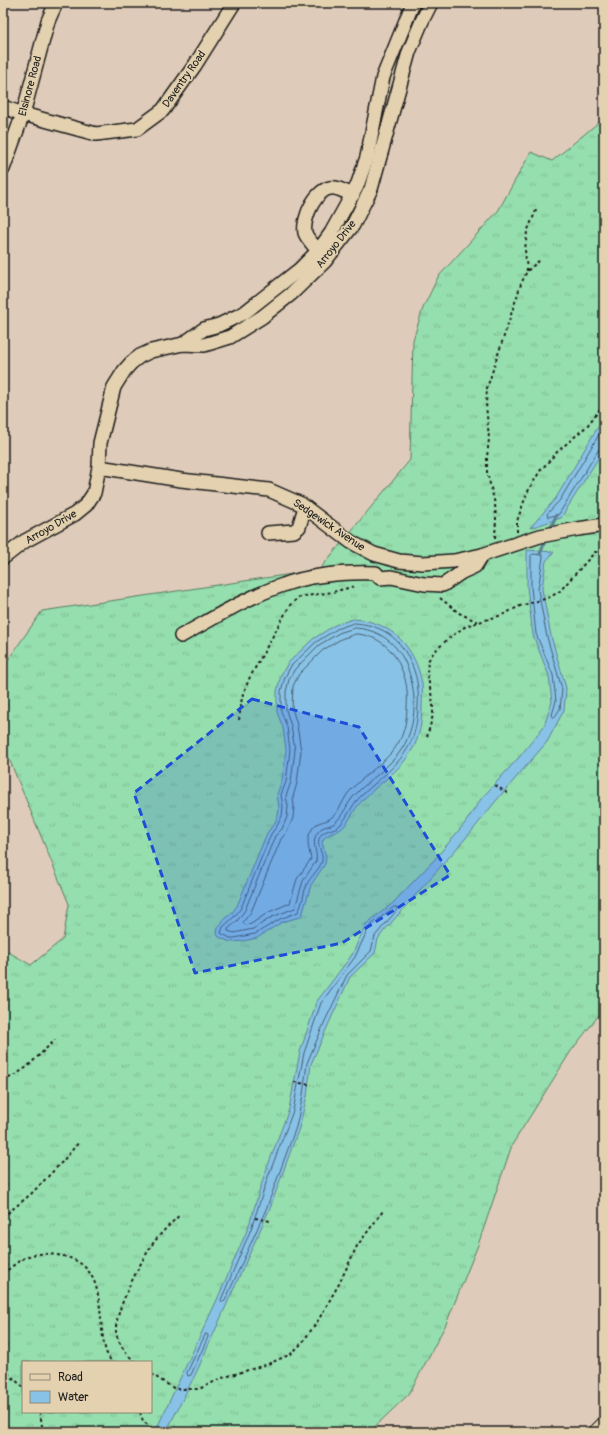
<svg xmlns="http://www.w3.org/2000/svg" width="607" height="1435" viewBox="0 0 607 1435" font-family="Pangolin,sans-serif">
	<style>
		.grass { fill: url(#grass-tufts); stroke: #587d64; fill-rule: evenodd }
		.water { fill: #88c2e7; stroke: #5d8096 }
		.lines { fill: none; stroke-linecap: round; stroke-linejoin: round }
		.shore { stroke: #475e6d; stroke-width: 1 }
		.stream { stroke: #5d8096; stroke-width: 3.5 }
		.minor-casing { stroke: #1c1c1c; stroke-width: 16 }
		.path { stroke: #1c1c1c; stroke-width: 2; stroke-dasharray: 3 3; stroke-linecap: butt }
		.minor { stroke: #e3d1af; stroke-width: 13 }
		.marked { fill: #1d4ed8; fill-opacity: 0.2; stroke: #1d4ed8; stroke-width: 3; stroke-dasharray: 8 5; stroke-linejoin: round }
		.labels { text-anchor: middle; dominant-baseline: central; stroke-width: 3.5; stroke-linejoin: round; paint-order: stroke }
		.street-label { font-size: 11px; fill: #1c1c1c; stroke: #e3d1af }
	</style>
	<defs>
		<pattern id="grass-tufts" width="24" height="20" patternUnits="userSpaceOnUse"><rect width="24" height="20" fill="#95dead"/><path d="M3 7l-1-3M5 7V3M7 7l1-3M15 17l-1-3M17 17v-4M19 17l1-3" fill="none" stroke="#80be94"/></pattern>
	</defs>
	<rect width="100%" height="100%" fill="#dfcbb9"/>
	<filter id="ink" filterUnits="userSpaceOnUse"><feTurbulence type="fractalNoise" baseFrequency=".025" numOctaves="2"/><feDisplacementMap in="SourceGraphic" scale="8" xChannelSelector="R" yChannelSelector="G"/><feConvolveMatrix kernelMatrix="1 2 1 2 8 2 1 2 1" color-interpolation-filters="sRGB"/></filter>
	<g filter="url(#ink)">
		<path class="grass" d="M604 118V1010L599 1015 571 1051 512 1145 478 1245 446 1324 409 1394 369 1432H3V949L31 965 63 939 69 904 3 744V667L42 611 319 570 410 460 413 340 423 308 438 277 498 211 531 152 552 161ZM23 1362H151V1412H23Z"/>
		<g class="water">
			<path d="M604 419V449L561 518 530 528 556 498 596 430Z"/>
			<path d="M527 550 554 552 546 561 542 589 551 636 566 688 564 710 547 742 495 802 472 831 383 932 378 939 375 953 350 977 329 1023 311 1064 307 1096 299 1128 270 1208 196 1373 166 1432H155L216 1302 248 1228 264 1176 289 1109 300 1052 317 1001 352 955 366 924 392 904 435 859 465 823 481 799 521 755 544 726 552 702 549 676 533 635 527 587Z"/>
			<path d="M353 619C392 621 416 648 422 684 423 691 422 699 422 706 422 721 420 737 412 750 400 772 377 784 361 802 353 810 350 822 341 829 336 833 330 833 325 837L322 842 326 857 325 864 311 885 303 912 300 917 282 922 257 938 243 941 230 942 219 937 217 934 218 928 225 918 231 914 237 906 267 833 274 824 278 816 279 807 277 794 282 781 286 750 283 728 277 712V691L281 675 288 663 313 639 335 625Z"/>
		</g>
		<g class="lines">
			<g class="shore">
				<path d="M604 426 560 500 547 514 548 517 559 514 599 449 604 447"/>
				<path d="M533 554 542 555 543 557 538 590 547 637 562 689 560 709 554 718 552 715 556 701 553 675 536 634 531 587V556Z"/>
				<path d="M354 623C378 624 399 636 409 659 417 674 419 688 418 705 417 756 392 766 359 798 351 806 348 817 340 825 335 830 326 829 321 835 314 844 324 852 322 861 319 870 311 876 307 884 303 893 303 904 298 912L280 919 255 934 234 938H230L221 933 223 927 234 917 241 908 271 834 277 826 282 816 283 806 281 795 286 782 290 750 287 727 281 711V691L285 677 291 666 316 642 337 629Z"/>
				<path d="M355 628C377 629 395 641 405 662 419 692 418 734 394 759 382 773 365 783 353 797 347 804 343 815 336 822 331 827 322 825 318 832 310 842 318 850 316 861L303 881 295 908 272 917 253 929 234 933 228 931V929L237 921 245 910 275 836 282 829 287 817 288 806 286 796 291 782 295 750 291 726 286 710V692L289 679 295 669 319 645 339 633Z"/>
				<path d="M356 634C376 635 392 647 400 666 407 680 408 692 407 707 406 756 377 761 349 792 343 799 340 811 332 817 326 823 317 820 312 829 305 840 309 848 311 859L297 879 290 903 269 912 251 924 245 925 243 922 251 912 281 839 287 832 293 818 294 806 293 797 297 783 301 751 297 725 292 708 293 686 299 674 323 650 341 639Z"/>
				<path d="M394 907H397V910L375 936 371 951 347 975 325 1021 307 1063 303 1095 296 1127 267 1207 225 1301 222 1302 221 1300 251 1229 268 1177 293 1111 304 1053 321 1003 355 957 369 927Z"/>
				<path d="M206 1334 208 1335V1337L191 1375 188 1376 187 1373Z"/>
			</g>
			<g class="stream">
				<path d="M550 530 556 516"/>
				<path d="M540 554 546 538"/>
			</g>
			<defs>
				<g id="minor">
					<path d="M3 107 23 114 96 134 137 129 163 110 195 65 234 3"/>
					<path d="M3 169 23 114 48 21 56 3"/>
					<path d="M318 251C314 245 307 239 305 233 302 218 317 185 335 188 341 189 347 193 353 195"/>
					<path d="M183 344 204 329 219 325 244 313 300 269 318 251 331 233 357 186 367 157 383 77 413 3"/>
					<path d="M99 467 181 480 269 490 301 504 351 542 374 554 399 561 423 563 454 561 482 555 540 536 578 529 604 525"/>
					<path d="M268 533 294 531 299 527 305 507"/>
					<path d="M3 558 25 541 75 514 86 505 94 493 99 467 100 443 114 387 124 371 131 363 140 356 151 351 183 344 204 345 230 337 262 317 291 294 325 261 353 225 371 189 409 52 422 21 431 3"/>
					<path d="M181 636C214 618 247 597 283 585 313 574 345 572 376 573L380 578 391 577 424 584 443 585 462 572 475 566 482 555"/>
					<path d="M595 1432 604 1423"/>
				</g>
			</defs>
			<use href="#minor" class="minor-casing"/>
			<g class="path">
				<path d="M527 271 525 250 527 232 537 208"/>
				<path d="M517 532V521L527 493 540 471 557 452 587 426 604 404"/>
				<path d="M495 538 496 519 495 504 487 472V457L489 439 486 404 487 388 521 284 527 271 540 260"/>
				<path d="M440 598 459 613 478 622"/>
				<path d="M239 720 242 697 249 679 290 605 299 597 333 592 355 586"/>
				<path d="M427 737 433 715V703L427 673 428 661 434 652 449 638 466 626 502 615 520 606 548 598 559 592 595 552H604"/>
				<path d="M495 785 510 795"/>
				<path d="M3 1081 15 1075 27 1067 55 1040"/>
				<path d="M294 1082 312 1085"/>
				<path d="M3 1217 31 1194 62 1162 79 1142"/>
				<path d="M255 1218 270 1221"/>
				<path d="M3 1252C6 1259 7 1265 4 1272"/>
				<path d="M3 1274C23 1257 30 1251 57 1255 109 1262 96 1312 105 1348 106 1353 109 1358 112 1362"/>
				<path d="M136 1362C126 1355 118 1343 116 1332 114 1311 142 1259 154 1242 162 1232 171 1223 180 1215"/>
				<path d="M3 1369 23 1387"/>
				<path d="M151 1374 175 1389H199L222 1378 268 1364 291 1354 302 1343 319 1319 339 1284 357 1246 383 1211"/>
				<path d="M40 1412 42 1426 41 1432"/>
				<path d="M140 1412 143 1421 156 1432"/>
			</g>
			<use href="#minor" class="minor"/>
		</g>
	</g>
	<path class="marked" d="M252 699 359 727 450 875 342 943 195 973 134 793Z"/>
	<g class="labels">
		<g class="street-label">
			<text transform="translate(184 79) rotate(-55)">Daventry Road</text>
			<text transform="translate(30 86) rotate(-75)">Elsinore Road</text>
			<text transform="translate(336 244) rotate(-52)">Arroyo Drive</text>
			<text transform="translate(329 525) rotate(34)">Sedgewick Avenue</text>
			<text transform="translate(51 527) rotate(-30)">Arroyo Drive</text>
		</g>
	</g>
	<rect width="607" height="1435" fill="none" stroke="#e3d1af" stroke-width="16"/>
	<rect x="8" y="8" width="591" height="1419" fill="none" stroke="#1c1c1c" stroke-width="1.5" filter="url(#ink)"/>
	<rect x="22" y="1361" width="130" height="52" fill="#e3d1af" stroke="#938974"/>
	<rect x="30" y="1374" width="20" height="6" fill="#e3d1af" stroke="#938974"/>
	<text x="58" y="1381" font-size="12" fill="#1c1c1c">Road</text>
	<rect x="30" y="1391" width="20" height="12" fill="#88c2e7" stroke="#938974"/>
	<text x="58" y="1401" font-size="12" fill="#1c1c1c">Water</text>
</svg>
